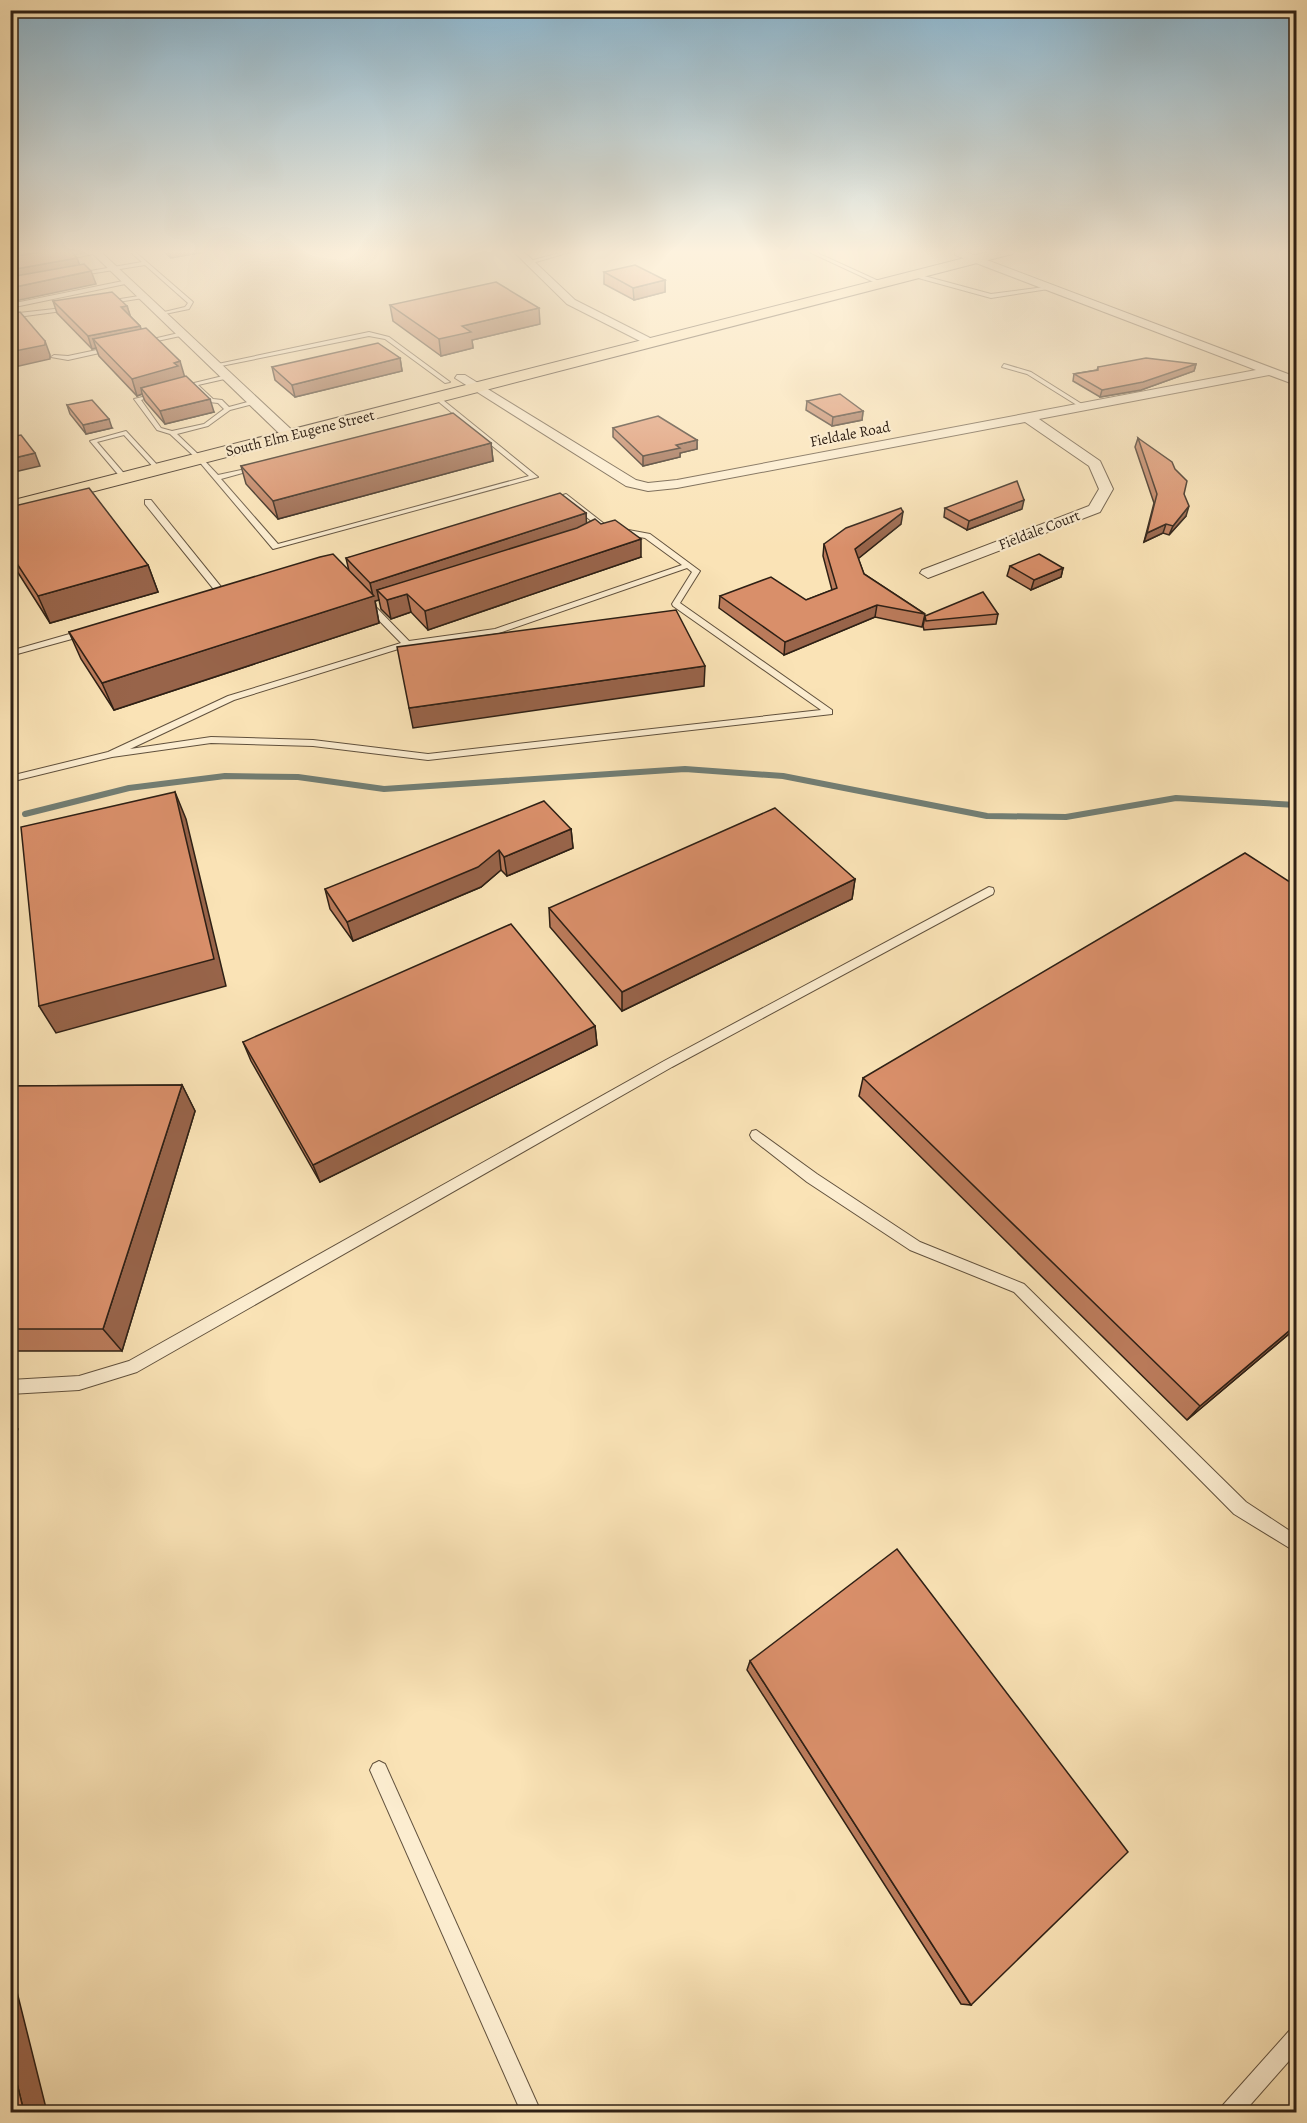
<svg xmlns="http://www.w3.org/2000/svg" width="1307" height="2123" viewBox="0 0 1307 2123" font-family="Alegreya,serif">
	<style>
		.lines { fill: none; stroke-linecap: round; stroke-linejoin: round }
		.stream { stroke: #727e74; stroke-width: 6 }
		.lane-casing { stroke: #61513d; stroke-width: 2 }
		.street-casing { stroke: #61513d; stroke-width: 2 }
		.primary-casing { stroke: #2e2015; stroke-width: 2 }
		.lane { fill: #fcedd0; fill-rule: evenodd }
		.street { fill: #fcedd0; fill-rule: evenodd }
		.primary { fill: #fae3b6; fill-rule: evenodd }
		.wall { fill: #bb7b5b; stroke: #2e2015; stroke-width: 1.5 }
		.shaded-wall { fill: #98644a; stroke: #2e2015; stroke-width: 1.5 }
		.building { fill: #d98f6a; stroke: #2e2015; stroke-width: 1.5 }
		.labels { text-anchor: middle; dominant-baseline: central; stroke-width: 4.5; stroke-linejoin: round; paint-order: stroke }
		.far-street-label { font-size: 15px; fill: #2e2015; stroke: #fcedd0 }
	</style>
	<rect width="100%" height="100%" fill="#fae3b6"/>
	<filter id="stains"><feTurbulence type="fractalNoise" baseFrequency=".00333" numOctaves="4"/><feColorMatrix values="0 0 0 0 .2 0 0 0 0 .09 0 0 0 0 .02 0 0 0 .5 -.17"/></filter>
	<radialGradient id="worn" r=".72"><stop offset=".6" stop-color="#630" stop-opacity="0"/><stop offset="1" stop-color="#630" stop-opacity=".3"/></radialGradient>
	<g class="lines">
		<path class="stream" d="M25 814 129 788 225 776 298 777 384 789 685 769 783 776 987 816 1066 817 1176 798 1296 805"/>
		<defs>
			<g id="lane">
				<path d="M96 251 98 253 59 261 56 259Z"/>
				<path d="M129 251H134L193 302 189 309 160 315V313L185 307 188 303 145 265 76 276 73 274 142 262Z"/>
				<path d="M567 251H574L529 264 526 262Z"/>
				<path d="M807 251H813L883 283 878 284Z"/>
				<path d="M913 273 991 294 1052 286 1055 288 991 298 911 276Z"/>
				<path d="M128 280 130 283 10 308V304Z"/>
				<path d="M145 295 143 298 105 304 102 302Z"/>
				<path d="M72 307 70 310 10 318V314Z"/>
				<path d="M183 332 185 335 143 344 140 342Z"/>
				<path d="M369 332 389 337 450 382 445 383 385 339 369 336 216 367 213 365Z"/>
				<path d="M111 347 113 350 68 360 51 357 54 355 68 356Z"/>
				<path d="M1004 364 1031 372 1085 406 1080 407 1027 374 1002 367Z"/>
				<path d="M227 375 229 378 198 385 213 399 222 400 229 407 255 400 258 402 257 403 230 410 208 426 177 434 201 457 218 475 260 466V468L221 479 278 544 529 476 434 398V396H438L538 477 273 549 197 459 170 434 157 430 134 399 159 393V395L141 400 161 428 172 431 204 424 224 409 218 403 209 402 190 384Z"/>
				<path d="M126 431 160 468V470H156L124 435 97 442 128 478 122 479 90 441Z"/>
				<path d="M566 494 607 526 650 534 700 571 680 603 832 710V714L428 760 313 746 211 743 112 757 10 782V776L108 752 228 696 401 643 362 603V599H368L409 641 495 629 682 565 645 538 602 530 565 499 550 503 546 501ZM687 568 692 572 672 604 673 606 821 710 428 754 313 740 211 737 130 749 234 700 408 646 499 633Z"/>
				<path d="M145 500H151L226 593V597H220L145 504Z"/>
				<path d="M87 629 91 632 90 634 10 656V651Z"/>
				<path d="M989 887 993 888 994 891 993 894 672 1067 137 1372 79 1390 10 1394V1380L79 1376 129 1361 664 1061Z"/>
				<path d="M756 1130 817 1174 920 1242 1024 1284 1246 1502 1296 1535V1552L1234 1514 1014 1292 910 1250 807 1182 752 1139 750 1135 752 1131Z"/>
				<path d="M379 1761 385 1764 541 2112H521L370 1770 373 1764Z"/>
				<path d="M1296 2028V2053L1244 2112H1220L1223 2105 1289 2031Z"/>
			</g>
			<g id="street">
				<path d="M90 251H100L294 432V438H284Z"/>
				<path d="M513 251H523L575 300 658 342 648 345 567 304Z"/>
				<path d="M955 251H963L1296 377V385L1269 375 1039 419 1100 461 1113 489 1100 512 928 578 920 573 922 570 1089 506 1099 489 1089 466 1025 422 677 488 648 491 626 486 455 378 457 375H465L636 480 648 483 677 480 1256 370 955 255Z"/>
			</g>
			<path id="primary" d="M992 251H1014L1012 254 10 513V501Z"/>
		</defs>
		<use href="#lane" class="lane-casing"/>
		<use href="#street" class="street-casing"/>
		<use href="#primary" class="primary-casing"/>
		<use href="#lane" class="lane"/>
		<use href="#street" class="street"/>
		<use href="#primary" class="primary"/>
	</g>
	<g class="wall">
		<path d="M163 251H209L171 258Z"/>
		<path d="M604 272 665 280V292L634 300 604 284Z"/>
		<path d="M53 301 127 306 130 316 140 326 141 329 184 377 214 412 165 424 145 401 142 394 137 396 99 356 96 348 92 349 57 313Z"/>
		<path d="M390 305 540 324 472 340 473 348 441 356 393 321Z"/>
		<path d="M400 358 402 371 295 397 275 380 272 367Z"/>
		<path d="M1196 364 1194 371 1141 390 1100 397 1073 381 1074 374 1097 370 1098 367Z"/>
		<path d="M807 401 863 411 862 420 832 426 806 410Z"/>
		<path d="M67 405 112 428 86 434 70 414Z"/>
		<path d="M613 428 697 440V449L680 453V457L643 466 613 437Z"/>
		<path d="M1138 438 1184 494 1186 516 1169 535 1163 533 1144 542 1154 503 1135 447Z"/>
		<path d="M491 443 493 461 278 519 246 484 241 466Z"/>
		<path d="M10 507 148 565 158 592 50 623 10 560Z"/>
		<path d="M945 508 1022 509 967 530 944 517Z"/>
		<path d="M586 513V523L641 557 428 630 411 612 391 619 381 609 379 600 375 601 379 623 114 710 81 659 69 632 349 571 346 558Z"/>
		<path d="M901 524 858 558 864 574 925 614 922 627 875 617 784 655 719 608 720 596 806 600 832 590 823 556 824 544Z"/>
		<path d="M1010 566 1063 568 1061 577 1031 590 1007 576Z"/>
		<path d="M998 614 996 624 924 630 923 626 925 616Z"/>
		<path d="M571 829 573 848 507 876 501 870 481 887 353 941 330 909 325 889Z"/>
		<path d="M855 879 852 899 622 1011 550 927 549 908Z"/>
		<path d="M595 1026 597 1045 320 1182 251 1061 243 1042Z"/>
		<path d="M863 1078 1296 1328 1187 1420 859 1096Z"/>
		<path d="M182 1085 195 1111 122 1351H10V1086Z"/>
		<path d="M750 1661 971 2005 961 2004 747 1670Z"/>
	</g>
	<g class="shaded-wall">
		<path d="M10 251H64L10 264Z"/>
		<path d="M169 251H209L171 258Z"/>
		<path d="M77 258 82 271 10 284V270Z"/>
		<path d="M91 271 96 284 10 302V288Z"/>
		<path d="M665 280V292L634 300 633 288Z"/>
		<path d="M127 306 131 318 121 307Z"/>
		<path d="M539 308 540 324 472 340 473 348 441 356 439 339 462 326Z"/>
		<path d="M140 326 144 338 93 339 96 348 92 349 88 336Z"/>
		<path d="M45 341 50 355V359L10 368V352Z"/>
		<path d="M400 358 402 371 295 397 292 385Z"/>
		<path d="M180 361 185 378 141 388 142 394 137 396 132 379 174 363Z"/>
		<path d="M1196 364 1194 371 1141 390 1100 397 1102 390Z"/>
		<path d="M210 399 214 412 165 424 160 411Z"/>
		<path d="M863 411 862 420 832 426 833 417Z"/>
		<path d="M109 419 112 428 86 434 83 425Z"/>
		<path d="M697 440V449L680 453V457L643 466V456L676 445Z"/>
		<path d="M491 443 493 461 278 519 273 501Z"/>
		<path d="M35 453 40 466 10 473V459Z"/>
		<path d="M1024 500 1022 509 967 530 969 521Z"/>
		<path d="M1189 506 1186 516 1169 535 1173 526Z"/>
		<path d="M903 512 901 524 854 562 855 549Z"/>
		<path d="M586 513 587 531 377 590 379 600 375 601 379 623 114 710 102 683 373 596 370 583Z"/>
		<path d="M1166 524 1163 533 1144 542 1147 533Z"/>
		<path d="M641 539V557L428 630 425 611Z"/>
		<path d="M148 565 158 592 50 623 38 596Z"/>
		<path d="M1063 568 1061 577 1031 590 1034 580Z"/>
		<path d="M407 594 411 612 391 619 387 600Z"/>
		<path d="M877 605 875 617 784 655 785 642Z"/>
		<path d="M705 666 704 686 413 728 409 708Z"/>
		<path d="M175 792 186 819 226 986 56 1033 39 1006Z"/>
		<path d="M571 829 573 848 507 876 504 857Z"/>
		<path d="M499 850 501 870 481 887 353 941 347 922Z"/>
		<path d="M855 879 852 899 622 1011V992Z"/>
		<path d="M595 1026 597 1045 320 1182 313 1165Z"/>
		<path d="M182 1085 195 1111 122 1351 103 1329Z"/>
		<path d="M1296 1325V1328L1187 1420 1200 1406Z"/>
		<path d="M10 1422 18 1429 10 1449Z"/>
		<path d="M10 1964 47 2112H24L10 2055Z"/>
	</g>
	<g class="building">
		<path d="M48 251H71L77 258 10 270V257Z"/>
		<path d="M84 264 91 271 10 288V277Z"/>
		<path d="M635 265 665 280 633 288 604 272Z"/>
		<path d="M496 282 539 308 462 326 471 332 439 339 390 305Z"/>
		<path d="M112 292 127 306 121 307 140 326 88 336 53 301Z"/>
		<path d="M20 312 45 341V345L10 352V314Z"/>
		<path d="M146 328 180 361 174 363 178 366 132 379 93 339Z"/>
		<path d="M378 343 400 358 292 385 272 367Z"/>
		<path d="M1146 358 1196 364 1143 382 1102 390 1074 374 1098 370V367Z"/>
		<path d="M186 376 210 399 160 411 141 388Z"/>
		<path d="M840 394 863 411 833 417 807 401Z"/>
		<path d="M92 400 109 419 83 425 67 405Z"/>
		<path d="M453 413 491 443 273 501 241 466Z"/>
		<path d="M658 416 697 440 676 445 680 448 643 456 613 428Z"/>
		<path d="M21 435 35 453 10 459V437Z"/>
		<path d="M1138 438 1172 462 1175 469 1187 481 1184 494 1189 506 1173 526 1166 524 1147 533 1157 494Z"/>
		<path d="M1017 481 1024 500 969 521 945 508Z"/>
		<path d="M89 488 148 565 38 596 10 553V507Z"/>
		<path d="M560 493 586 513 370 583 346 558Z"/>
		<path d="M901 508 903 512 855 549 864 574 925 614 877 605 785 642 720 596 771 577 806 600 837 588 824 544 846 528Z"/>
		<path d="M595 519 601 524 615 520 641 539 425 611 407 594 387 600 377 590 577 528Z"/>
		<path d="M333 554 374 596 102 683 69 632 320 557Z"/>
		<path d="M1039 554 1063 568 1034 580 1010 566Z"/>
		<path d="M983 592 998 614 926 621 925 616Z"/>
		<path d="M676 610 705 666 409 708 397 647Z"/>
		<path d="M175 792 214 959 39 1006 21 827Z"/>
		<path d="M544 801 571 829 504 857 499 850 478 867 347 922 325 889Z"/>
		<path d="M775 808 855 879 622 992 549 908Z"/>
		<path d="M1245 853 1296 886V1325L1200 1406 863 1078Z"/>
		<path d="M511 924 595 1026 313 1165 243 1042Z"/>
		<path d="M182 1085 103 1329H10V1086Z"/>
		<path d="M897 1549 1128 1852 971 2005 750 1661Z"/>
		<path d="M10 2055 24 2112H10Z"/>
	</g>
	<linearGradient id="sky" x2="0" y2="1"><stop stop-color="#8bb8d3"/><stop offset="0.46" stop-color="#fdf2de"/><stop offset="1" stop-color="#fdf2de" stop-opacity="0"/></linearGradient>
	<rect width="1307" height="548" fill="url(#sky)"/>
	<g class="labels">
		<g class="far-street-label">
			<text transform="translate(300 433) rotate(-14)">South Elm Eugene Street</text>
			<text transform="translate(850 434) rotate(-11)">Fieldale Road</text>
			<text transform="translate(1039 530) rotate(-21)">Fieldale Court</text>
		</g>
	</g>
	<rect width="1307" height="2123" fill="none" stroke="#fae3b6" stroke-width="36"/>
	<rect x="12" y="12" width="1283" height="2099" fill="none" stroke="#2e2015" stroke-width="3"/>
	<rect x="18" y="18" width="1271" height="2087" fill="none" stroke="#2e2015" stroke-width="1.5"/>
	<rect width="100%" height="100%" filter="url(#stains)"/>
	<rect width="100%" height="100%" fill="url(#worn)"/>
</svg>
